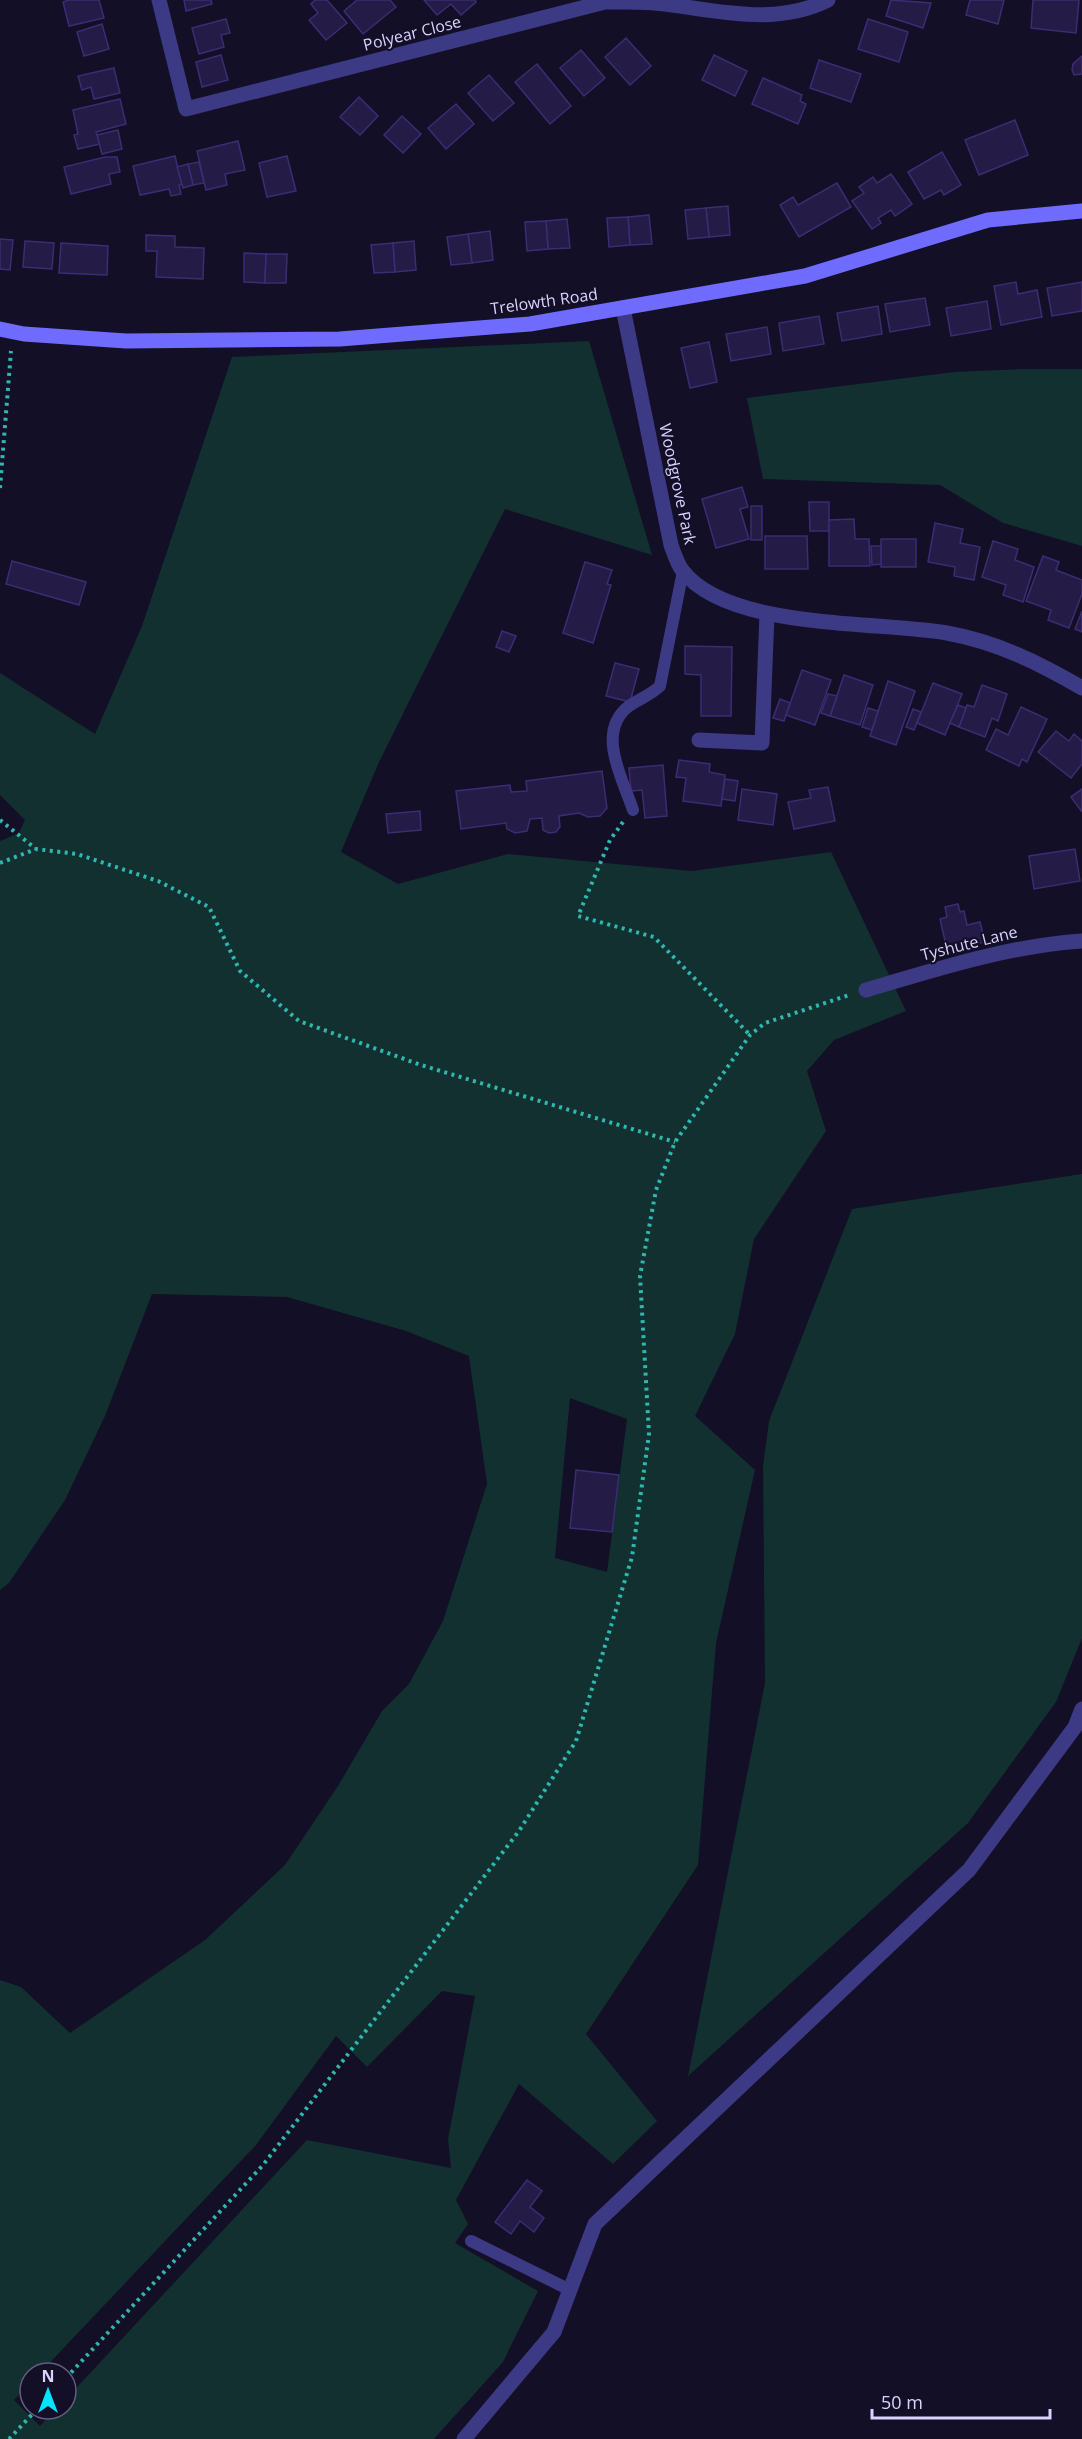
<svg xmlns="http://www.w3.org/2000/svg" width="1082" height="2439" viewBox="0 0 1082 2439" font-family="'Open Sans',sans-serif">
	<style>
		.green { fill: #12302f; fill-rule: evenodd }
		.building { fill: #241b47; stroke: #3b2d73; stroke-width: 1.5 }
		.lines { fill: none; stroke-linecap: round; stroke-linejoin: round }
		.path { stroke: #2fb8b0; stroke-width: 4; stroke-dasharray: 3 4.5; stroke-linecap: butt }
		.lane { stroke: #3d3a85; stroke-width: 12 }
		.street { stroke: #3d3a85; stroke-width: 15 }
		.secondary { stroke: #6f6bff; stroke-width: 15 }
		.labels { text-anchor: middle; dominant-baseline: central; stroke-width: 4.5; stroke-linejoin: round; paint-order: stroke }
		.street-label { font-size: 16px; fill: #d9d4ff; stroke: #130f26 }
	</style>
	<rect width="100%" height="100%" fill="#130f26"/>
	<g class="green">
		<path d="M589 341 652 555 505 509 379 762 341 852 398 884 508 854 692 871 831 852 906 1011 834 1040 807 1071 826 1131 754 1239 735 1334 695 1416 755 1470 716 1643 698 1865 586 2034 657 2121 613 2164 519 2084 456 2200 468 2224 455 2243 538 2291 503 2362 434 2439H0V1980L21 1987 70 2033 205 1940 285 1865 338 1786 382 1711 409 1684 443 1621 487 1484 469 1356 406 1331 287 1297 152 1294 105 1416 65 1500 9 1583 0 1590V841L19 833 25 820 0 795V673L95 734 142 626 232 357ZM570 1398 627 1419 607 1572 555 1558ZM442 1991 475 1996 448 2139 451 2168 307 2140 66 2399V2409H56L40 2426 14 2400 30 2383V2373H40L256 2145 336 2036 367 2067Z"/>
		<path d="M1021 369H1082V546L1003 523 940 485 763 479 747 398 954 372Z"/>
		<path d="M1082 1174V1638L1056 1702 968 1823 688 2076 765 1683 763 1466 769 1421 852 1209Z"/>
	</g>
	<g class="building">
		<path d="M69 0H99L104 18 69 26 63 2Z"/>
		<path d="M184 0H211L212 4 186 11Z"/>
		<path d="M315 0H327L347 23 326 40 309 20 318 13 311 4Z"/>
		<path d="M357 0H390L396 7 363 34 344 11Z"/>
		<path d="M424 0H475L476 2 461 15 451 4 437 15Z"/>
		<path d="M891 0 931 3 923 28 886 16Z"/>
		<path d="M970 0H1004L998 24 966 15Z"/>
		<path d="M1033 0H1079L1076 33 1031 28Z"/>
		<path d="M226 19 230 33 221 35 224 47 199 54 192 28Z"/>
		<path d="M868 19 908 32 899 62 858 49Z"/>
		<path d="M102 24 109 49 84 56 77 32Z"/>
		<path d="M626 38 651 66 630 85 605 57Z"/>
		<path d="M581 50 605 78 584 96 560 68Z"/>
		<path d="M221 55 228 80 202 87 196 62Z"/>
		<path d="M714 55 747 71 735 96 702 80Z"/>
		<path d="M1082 56V74L1074 75 1072 70 1073 64Z"/>
		<path d="M819 60 861 74 851 102 810 88Z"/>
		<path d="M537 64 571 106 550 124 515 82Z"/>
		<path d="M114 68 120 93 94 99 91 87 82 90 78 76Z"/>
		<path d="M489 75 514 103 493 121 468 93Z"/>
		<path d="M763 78 802 95 800 101 806 104 798 124 752 104Z"/>
		<path d="M359 97 378 116 360 135 340 117Z"/>
		<path d="M120 99 126 124 96 132 100 144 78 149 74 135 78 134 73 110Z"/>
		<path d="M456 104 474 124 446 149 428 128Z"/>
		<path d="M402 116 421 134 403 153 384 135Z"/>
		<path d="M1015 120 1028 155 979 175 965 140Z"/>
		<path d="M118 130 122 149 102 154 97 135Z"/>
		<path d="M238 141 245 170 225 174 227 185 206 190 197 151Z"/>
		<path d="M942 152 961 185 944 195 941 190 924 199 908 172Z"/>
		<path d="M175 156 182 185H179L181 194 171 196 169 189 140 195 133 166Z"/>
		<path d="M287 156 296 191 267 197 259 163Z"/>
		<path d="M105 157H117L120 172 109 174 111 184 71 194 64 167Z"/>
		<path d="M199 162 204 183 193 185 188 164Z"/>
		<path d="M188 164 193 185 183 188 177 167Z"/>
		<path d="M891 174 912 204 895 216 891 210 878 218 881 223 872 229 852 201 864 193 859 187 873 177 877 183Z"/>
		<path d="M837 183 851 207 799 237 780 205 793 197 798 205Z"/>
		<path d="M728 206 730 235 709 237 706 208Z"/>
		<path d="M706 208 709 237 688 239 685 210Z"/>
		<path d="M649 215 652 244 630 245 628 217Z"/>
		<path d="M628 217 630 245 609 247 607 218Z"/>
		<path d="M567 219 570 248 548 249 546 221Z"/>
		<path d="M546 221 548 249 527 251 525 222Z"/>
		<path d="M490 231 493 260 472 263 468 234Z"/>
		<path d="M468 234 472 263 451 265 447 237Z"/>
		<path d="M146 235 175 236V247L204 248 203 279 156 277 157 251H146Z"/>
		<path d="M0 239 13 240 10 270 0 269Z"/>
		<path d="M25 241 54 243 52 269 23 267Z"/>
		<path d="M414 241 416 270 395 272 393 243Z"/>
		<path d="M61 243 108 246 107 275 59 273Z"/>
		<path d="M393 243 395 272 374 273 371 245Z"/>
		<path d="M244 253 266 254 265 283 244 282Z"/>
		<path d="M266 254H287L286 283H265Z"/>
		<path d="M1016 282 1018 294 1037 290 1042 317 1001 325 994 286Z"/>
		<path d="M1082 282V311L1052 316 1047 288Z"/>
		<path d="M925 298 930 325 890 332 885 304Z"/>
		<path d="M987 301 991 329 951 336 946 308Z"/>
		<path d="M878 306 882 334 842 341 837 313Z"/>
		<path d="M819 316 824 344 783 351 779 323Z"/>
		<path d="M767 327 771 354 731 361 726 334Z"/>
		<path d="M709 342 717 382 690 388 681 348Z"/>
		<path d="M742 487 748 507 740 509 749 539 716 548 702 499Z"/>
		<path d="M809 502H829V531H810Z"/>
		<rect x="751" y="506" width="11" height="34"/>
		<path d="M854 519 855 539H869L870 566H829V520Z"/>
		<path d="M935 523 963 529 960 543 980 547 974 580 954 576 955 567 928 562Z"/>
		<path d="M765 536H807L808 569H765Z"/>
		<rect x="881" y="539" width="35" height="28"/>
		<path d="M993 541 1018 549 1015 560 1034 567 1023 602 1003 595 1006 585 982 577Z"/>
		<path d="M871 546H881V564L872 565Z"/>
		<path d="M1043 556 1059 562 1056 570 1082 580V594L1069 628 1048 620 1051 610 1026 601Z"/>
		<path d="M12 561 86 582 79 605 6 584Z"/>
		<path d="M585 562 612 570 607 584 611 585 593 643 563 633Z"/>
		<path d="M1082 611V632L1075 629Z"/>
		<path d="M502 631 516 636 509 652 496 647Z"/>
		<path d="M685 646 732 647 731 716H701V675L685 674Z"/>
		<path d="M615 663 639 669 630 702 606 696Z"/>
		<path d="M802 670 831 680 815 725 786 715Z"/>
		<path d="M844 675 873 685 860 725 830 716Z"/>
		<path d="M888 681 915 691 896 745 870 736Z"/>
		<path d="M933 683 962 694 945 735 917 723Z"/>
		<path d="M982 685 1007 694 998 721 992 718 985 737 959 727 967 705 974 707Z"/>
		<path d="M828 694 837 696 830 716 821 713Z"/>
		<path d="M780 699 790 703 784 721 773 718Z"/>
		<path d="M958 705 966 708 959 727 950 723Z"/>
		<path d="M1021 707 1047 719 1027 762 1022 759 1019 766 986 750 996 729 1008 735Z"/>
		<path d="M868 708 878 711 872 730 862 727Z"/>
		<path d="M913 709 921 712 914 730 906 727Z"/>
		<path d="M1056 731 1069 741 1074 734 1082 741V764L1071 778 1038 752Z"/>
		<path d="M679 760 710 764 709 772 725 775 721 806 683 801 686 778 676 777Z"/>
		<path d="M663 765 667 816 645 818 642 790 631 791 629 768Z"/>
		<path d="M602 771 607 808 600 816 588 817 579 813 559 816 560 827 556 832 549 833 543 830 542 818 530 819 527 831 515 833 507 829 506 823 461 829 456 791 510 785 511 792 527 791 526 781Z"/>
		<path d="M725 779 738 781 735 801 722 799Z"/>
		<path d="M828 787 835 821 794 829 788 802 811 798 809 790Z"/>
		<path d="M742 789 777 794 773 825 738 820Z"/>
		<path d="M1082 789V812L1071 797Z"/>
		<path d="M420 811 421 830 388 833 386 814Z"/>
		<path d="M1075 849 1080 881 1034 889 1029 856Z"/>
		<path d="M958 904 960 912 964 911 967 925 980 922 985 942 947 950 940 919 947 917 945 907Z"/>
		<path d="M576 1470 619 1475 612 1532 570 1528Z"/>
		<path d="M527 2180 542 2191 530 2207 544 2218 534 2232 520 2221 511 2234 495 2222Z"/>
	</g>
	<g class="lines">
		<g class="path">
			<path d="M0 488 11 351"/>
			<path d="M0 820 36 849"/>
			<path d="M623 822 610 840 578 916 654 937 750 1035"/>
			<path d="M0 863 36 849 77 854 158 881 209 907 240 971 299 1021 421 1065 675 1142"/>
			<path d="M66 2378 263 2165 519 1831 576 1741 632 1557 649 1434 640 1276 656 1190 675 1142 750 1035 765 1023 849 995"/>
			<path d="M9 2439 37 2409"/>
		</g>
		<g class="lane">
			<path d="M633 810C623 779 595 732 629 706 639 699 651 695 660 686L683 571"/>
			<path d="M471 2241 570 2290"/>
		</g>
		<g class="street">
			<path d="M159 0 186 109 605 2C625 2 645 1 665 4 720 11 776 26 828 0"/>
			<path d="M623 308 671 545C674 553 677 563 682 570 727 630 877 621 947 633 997 642 1039 663 1082 688"/>
			<path d="M699 740 762 743 767 614"/>
			<path d="M866 990C937 969 1008 946 1082 941"/>
			<path d="M464 2439 554 2332 595 2224 969 1870 1075 1727 1082 1709"/>
		</g>
		<path class="secondary" d="M0 329 24 334 126 341 340 339 530 324 805 276 988 220 1082 211"/>
	</g>
	<g class="labels">
		<g class="street-label">
			<text transform="translate(412 33) rotate(-14)">Polyear Close</text>
			<text transform="translate(544 301) rotate(-8)">Trelowth Road</text>
			<text transform="translate(678 484) rotate(78)">Woodgrove Park</text>
			<text transform="translate(969 943) rotate(-14)">Tyshute Lane</text>
		</g>
	</g>
	<g transform="translate(48 2391)"><circle r="28" fill="#130f26" stroke="#625e7d" stroke-width="1.5"/>
	<path d="M0-4.5L10 22L0 15L-10 22Z" fill="#00e5ff"/>
	<text y="-9" font-size="16" font-weight="bold" text-anchor="middle" fill="#d9d4ff">N</text>
	</g>
	<path d="M872 2409v9h178v-9" fill="none" stroke="#d9d4ff" stroke-width="3"/>
	<text x="881" y="2409" font-size="18" fill="#d9d4ff" stroke="#130f26" stroke-width="4.5" paint-order="stroke">50 m</text>
</svg>
